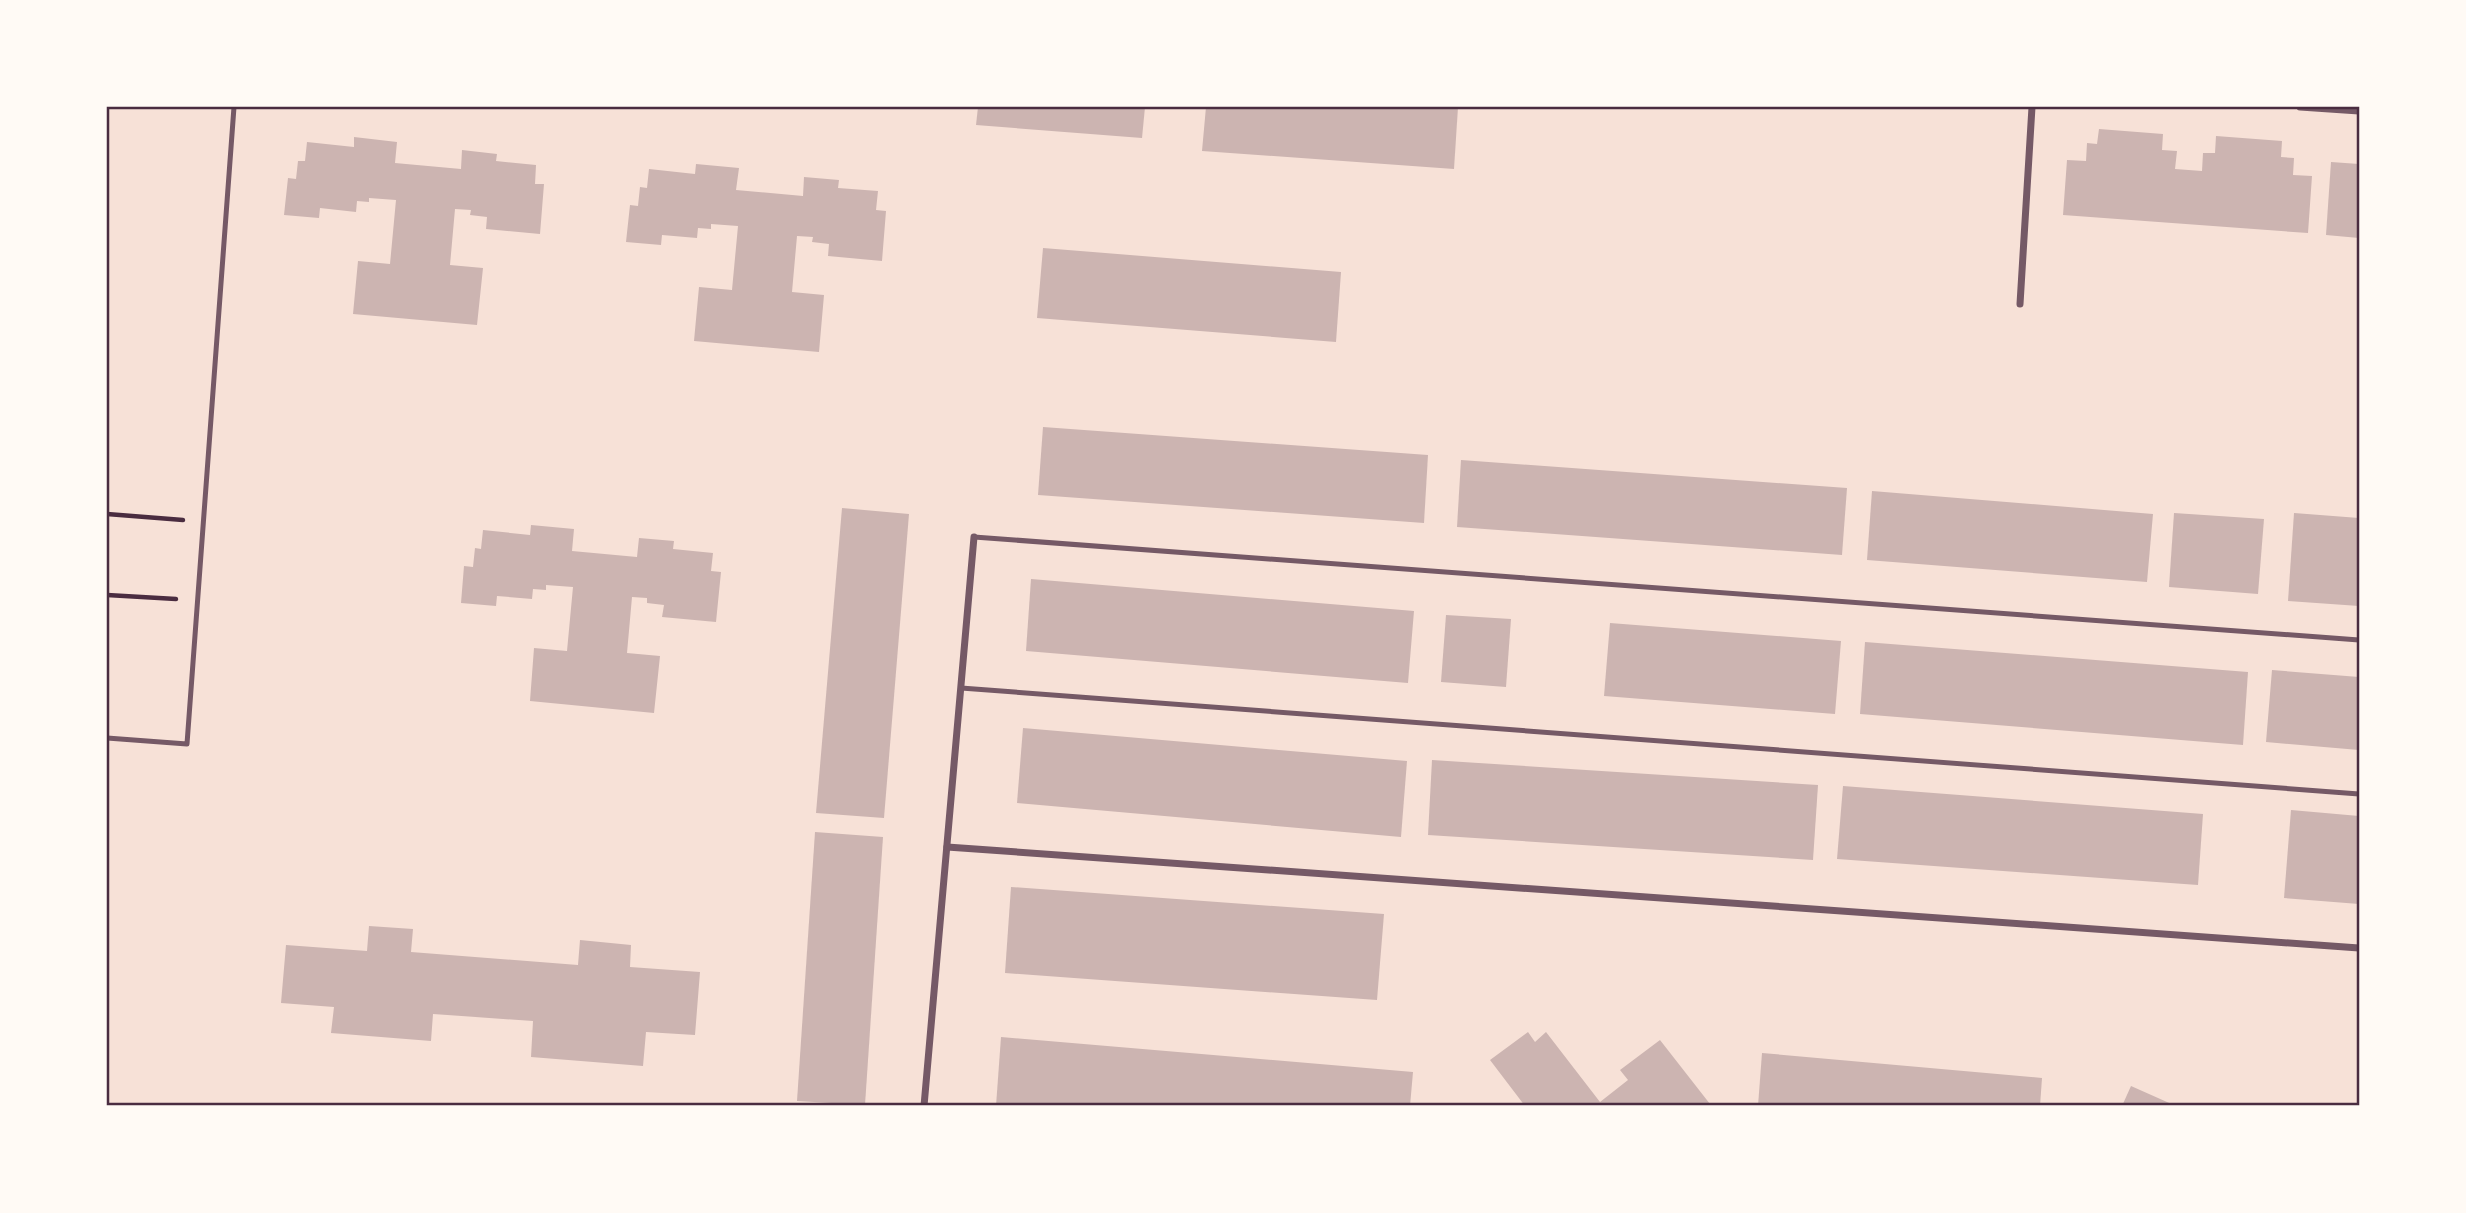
<svg xmlns="http://www.w3.org/2000/svg" width="2466" height="1213" viewBox="0 0 2466 1213" font-family="Raleway,sans-serif">
	<style>
		.building { fill: #ccb4b1 }
		.lines { fill: none; stroke-linecap: round; stroke-linejoin: round }
		.path { stroke: #4a2c40; stroke-width: 4.5 }
		.service { stroke: #755966; stroke-width: 5 }
		.minor { stroke: #755966; stroke-width: 7 }
		.neatline { fill: none; stroke: #4a2c40; stroke-width: 2.5 }
	</style>
	<rect width="100%" height="100%" fill="#f7e1d7"/>
	<g class="building">
		<path d="M978 107H1145L1142 138 976 125Z"/>
		<path d="M1206 107H1458L1454 169 1202 151Z"/>
		<path d="M2099 129 2163 134 2162 150 2177 151 2175 169 2202 171 2203 153H2215L2216 136 2282 141 2281 157 2294 158 2293 175 2312 176 2308 233 2063 215 2067 160 2086 161 2087 143 2097 144Z"/>
		<path d="M354 137 397 142 395 163 461 169 462 150 497 154 496 161 536 165 535 184H544L540 234 486 229 487 217 470 215 471 210 455 209 450 265 483 268 477 325 353 314 358 261 390 264 396 200 369 198V202L357 201 356 212 320 208 319 218 284 215 288 178 296 179 298 161H305L307 142 354 147Z"/>
		<path d="M2331 162 2359 164V238L2326 235Z"/>
		<path d="M696 164 739 168 736 190 803 196 804 177 839 180 838 188 878 191 876 210 886 211 882 261 828 256 829 244 812 242 813 237 797 236 792 292 824 295 819 352 694 341 699 287 732 290 738 226 711 224V229L698 228 697 238 662 235 661 245 626 242 630 205 638 206 640 187 647 188 649 169 695 174Z"/>
		<path d="M1043 248 1341 272 1336 342 1037 318Z"/>
		<path d="M1043 427 1428 455 1424 523 1038 495Z"/>
		<path d="M1461 460 1847 488 1842 555 1457 527Z"/>
		<path d="M1872 491 2153 514 2147 582 1867 560Z"/>
		<path d="M842 508 909 514 884 818 816 813Z"/>
		<path d="M2174 513 2264 519 2258 594 2169 587Z"/>
		<path d="M2294 513 2359 518V606L2288 601Z"/>
		<path d="M531 525 574 529 572 551 637 557 639 538 674 541 673 549 713 553 711 571 721 572 716 622 662 617 664 605 647 603V598L632 597 627 653 660 656 654 713 530 701 534 648 567 651 573 587 546 585V590L533 589 532 599 497 596 496 606 461 603 464 566 473 567 475 548 481 549 483 530 530 535Z"/>
		<path d="M1031 579 1414 611 1408 683 1026 651Z"/>
		<path d="M1446 615 1511 619 1506 687 1441 682Z"/>
		<path d="M1610 623 1841 641 1835 714 1604 696Z"/>
		<path d="M1865 642 2248 672 2243 745 1860 714Z"/>
		<path d="M2272 670 2359 677V750L2266 742Z"/>
		<path d="M1023 728 1407 761 1401 837 1017 803Z"/>
		<path d="M1432 760 1818 785 1813 860 1428 835Z"/>
		<path d="M1843 786 2203 814 2198 885 1837 859Z"/>
		<path d="M2291 810 2359 816V904L2284 898Z"/>
		<path d="M815 832 883 837 865 1105 797 1101Z"/>
		<path d="M1011 887 1384 914 1377 1000 1005 973Z"/>
		<path d="M369 926 413 929 411 952 578 965 580 940 631 945 630 967 700 972 695 1035 646 1032 643 1066 531 1057 533 1021 433 1014 431 1041 331 1033 334 1007 281 1003 286 945 367 951Z"/>
		<path d="M1528 1032 1535 1042 1546 1032 1600 1102 1628 1080 1620 1070 1660 1040 1710 1104 1706 1106H1525L1490 1060Z"/>
		<path d="M1001 1037 1413 1072 1410 1106H996Z"/>
		<path d="M1762 1053 2042 1078 2040 1106H1758Z"/>
		<path d="M2131 1086 2176 1106H2122Z"/>
	</g>
	<g class="lines">
		<g class="path">
			<path d="M107 514 183 520"/>
			<path d="M107 595 176 599"/>
		</g>
		<g class="service">
			<path d="M974 537 2359 640"/>
			<path d="M961 688 2359 794"/>
			<path d="M107 738 187 744 234 107"/>
		</g>
		<g class="minor">
			<path d="M2300 107 2359 111"/>
			<path d="M2020 304 2032 107"/>
			<path d="M947 847 2359 948"/>
			<path d="M924 1106 974 537"/>
		</g>
	</g>
	<rect width="2466" height="1213" fill="none" stroke="#fffaf5" stroke-width="217"/>
	<rect x="108" y="108" width="2250" height="996" class="neatline"/>
</svg>
